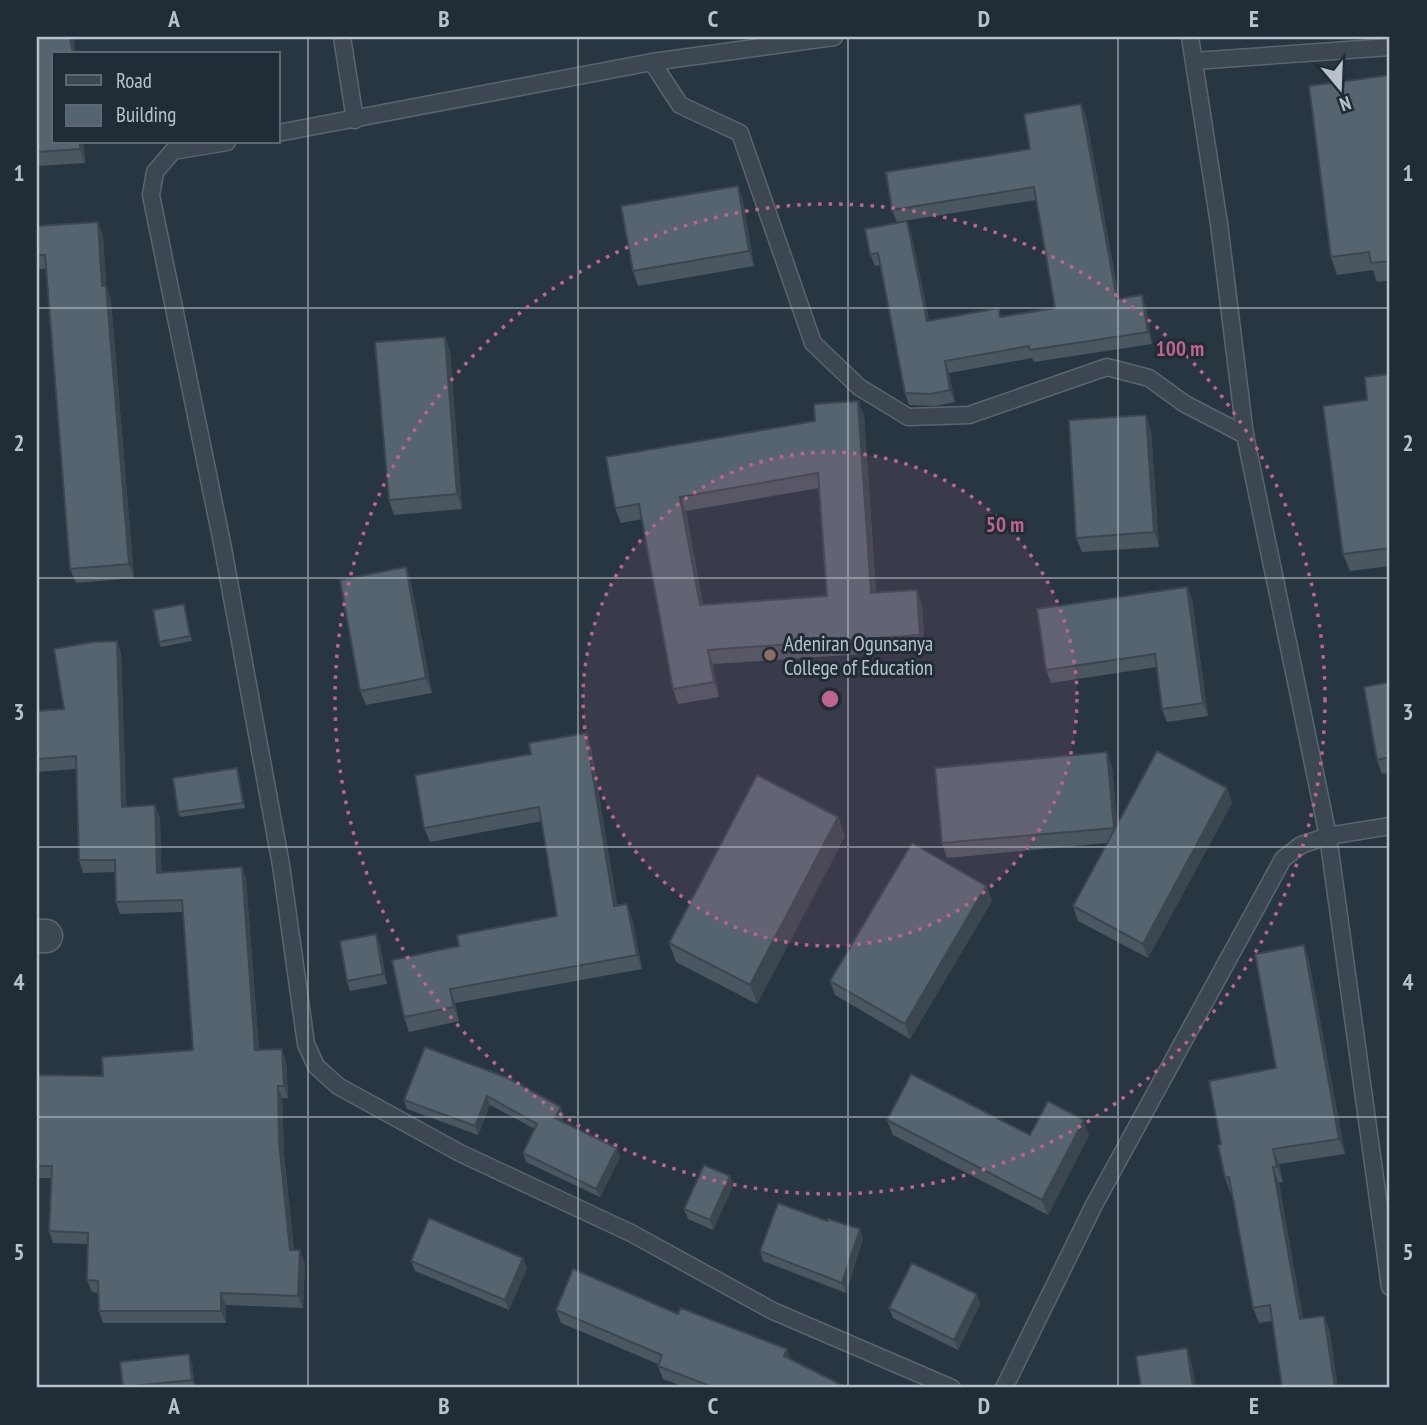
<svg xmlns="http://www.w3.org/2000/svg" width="1427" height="1425" viewBox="0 0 1427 1425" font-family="'PT Sans Narrow',sans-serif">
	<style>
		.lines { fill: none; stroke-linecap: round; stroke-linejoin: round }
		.service-casing { stroke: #5a656e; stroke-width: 19 }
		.minor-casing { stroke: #5a656e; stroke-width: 35 }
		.service { stroke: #3c4751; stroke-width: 16 }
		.minor { stroke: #3c4751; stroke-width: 32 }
		.wall { fill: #4a5660; fill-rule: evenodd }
		.shaded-wall { fill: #3c464e }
		.building { fill: #566470; stroke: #3c464e; stroke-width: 2; fill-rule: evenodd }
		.grid { fill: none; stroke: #b9c2cb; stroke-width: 2; stroke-opacity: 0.55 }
		.ring { fill: none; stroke: #be648d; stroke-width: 3.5; stroke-dasharray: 3.5 7 }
		.education-dot { fill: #8d6e63; stroke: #202c36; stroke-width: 2.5 }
		.labels { text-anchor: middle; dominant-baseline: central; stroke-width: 6; stroke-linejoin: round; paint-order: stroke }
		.poi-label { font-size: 21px; fill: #b9c2cb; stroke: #202c36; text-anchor: start }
		.centre { fill: #be648d; stroke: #202c36; stroke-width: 3.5 }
		.ring-label { font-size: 21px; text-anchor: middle; font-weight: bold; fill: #be648d; stroke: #202c36; stroke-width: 6; stroke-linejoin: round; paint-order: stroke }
		.neatline { fill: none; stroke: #b9c2cb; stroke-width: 2.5 }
		.grid-label { font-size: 23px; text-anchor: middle; font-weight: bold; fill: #b9c2cb }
	</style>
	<rect width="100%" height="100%" fill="#283641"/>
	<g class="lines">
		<defs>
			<g id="service">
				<path d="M342 37 355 120"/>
				<path d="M1190 37 1219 224 1245 435 1328 836 1390 1287"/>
				<path d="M1194 61 1390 47"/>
				<path d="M652 62 680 105 740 133 813 343 859 387 908 417 969 415 1107 367 1149 378 1185 404 1245 435"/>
				<path d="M278 133 652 62 834 37"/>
				<path d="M227 142 173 151 155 172 151 195 222 543 281 865 306 1044 316 1066 338 1086 460 1153 631 1233 773 1311 952 1388"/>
				<path d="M1004 1388 1094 1205 1283 859 1301 845 1328 836 1390 826"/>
			</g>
			<path id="minor" d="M37 936H46"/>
		</defs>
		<use href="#service" class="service-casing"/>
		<use href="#minor" class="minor-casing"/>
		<use href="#service" class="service"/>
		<use href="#minor" class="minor"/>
	</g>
	<g class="wall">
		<path d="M37 37H73L76 54 85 163 37 166Z"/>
		<path d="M1390 75V280L1377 282 1373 270 1337 275 1331 257Z"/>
		<path d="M1081 104 1086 116 1119 298 1146 307 1152 344 1034 362 1032 358 949 373 955 402 935 406 909 405 905 393 881 265 875 266 870 254 911 233 929 320 1002 316 1055 308 1036 200 897 222 892 210 1030 149Z"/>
		<path d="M738 186 743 201 754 266 638 286 633 271Z"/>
		<path d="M37 226 103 236 106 286 111 300 134 578 76 583 70 569 46 269H37Z"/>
		<path d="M445 337 450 351 462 509 394 515 389 500Z"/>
		<path d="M1390 374V566L1350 571 1343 554 1367 400Z"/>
		<path d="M864 415 876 593 922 605 925 650 713 664 719 697 678 704 673 689 642 519 621 523 615 508ZM819 488 827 596 703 605 686 511Z"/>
		<path d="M1151 430 1159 547 1082 552 1076 538Z"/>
		<path d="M411 582 432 693 366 705 360 691Z"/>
		<path d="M1187 587 1192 599 1208 716 1167 722 1162 709 1157 667 1051 683 1046 670Z"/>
		<path d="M184 604 192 641 161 647 159 642Z"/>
		<path d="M117 641 121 653 126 806 160 817 161 873 242 867 246 879 259 1050 286 1061 288 1098H282L284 1154 294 1250 305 1263 303 1308 226 1305V1323H103L99 1311V1293L92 1292 87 1280 88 1244 53 1243 49 1231 52 1178H37V1075L103 1076 193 1050 183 912 120 914 116 902 115 872 83 873 79 860 76 769 37 772V711L64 709Z"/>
		<path d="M1390 682V773L1382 774 1377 760Z"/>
		<path d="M591 747 617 905 632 918 642 969 455 1003 459 1021 409 1032 404 1017 459 946 557 916 542 821 430 842 424 828Z"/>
		<path d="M1107 752 1112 767 1117 824 1227 788 1232 803 1148 958 1078 921 1073 906 1107 843 947 858 942 843Z"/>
		<path d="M239 774 245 808 180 817 178 812Z"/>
		<path d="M838 817 845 836 757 1004 676 962 669 943Z"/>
		<path d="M986 886 992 901 910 1039 835 995 830 981Z"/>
		<path d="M380 944 387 984 350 991 347 981Z"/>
		<path d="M1304 945 1309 961 1345 1154 1279 1164 1283 1182 1279 1183 1303 1319 1330 1331 1272 1321 1259 1323 1253 1308 1232 1193 1231 1194 1225 1178 1221 1144 1276 1068Z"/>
		<path d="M425 1047 564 1116 561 1121 620 1157 600 1197 526 1162 523 1153 535 1129 490 1105 478 1135 407 1109 404 1100Z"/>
		<path d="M887 1120 1030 1135H1089L1048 1215 893 1135Z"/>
		<path d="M730 1176 733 1186 713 1230 688 1219 684 1209Z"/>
		<path d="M863 1239 846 1293 763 1261 760 1251Z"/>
		<path d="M523 1258 527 1268 509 1310 415 1271 411 1261Z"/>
		<path d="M980 1304 958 1350 893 1318 889 1308Z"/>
		<path d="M556 1310 678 1314 791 1360 848 1388H687L663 1379 658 1366V1364L561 1323Z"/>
		<path d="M120 1362 192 1364 195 1388H123Z"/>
	</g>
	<g class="shaded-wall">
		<path d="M70 37H73L76 54H73Z"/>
		<path d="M1081 104 1086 116 1121 311 1117 299Z"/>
		<path d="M80 142H84L85 163 80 149Z"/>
		<path d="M738 186 743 201 754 266 749 251Z"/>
		<path d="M907 221 911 233 932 333 927 321Z"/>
		<path d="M98 222 103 236 106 286 111 300 134 578 129 564 102 286Z"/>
		<path d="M1142 295 1146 307 1152 344 1148 332Z"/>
		<path d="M445 337 450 351 462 509 457 494Z"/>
		<path d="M945 361 949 373 955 402 950 390Z"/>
		<path d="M858 401 864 415 877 608 871 593Z"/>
		<path d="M1146 415 1151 430 1159 547 1154 532Z"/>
		<path d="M680 497 686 511 705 620 700 605Z"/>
		<path d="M406 567 411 582 432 693 426 678Z"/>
		<path d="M1187 587 1192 599 1208 716 1203 703Z"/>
		<path d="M917 590 922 605 925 650 920 635Z"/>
		<path d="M117 641 121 653 127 819 122 807Z"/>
		<path d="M708 650 713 664 719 697 714 682Z"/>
		<path d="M586 733 591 747 620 920 614 906Z"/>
		<path d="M1107 752 1112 767 1119 842 1114 828Z"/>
		<path d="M1227 788 1232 803 1148 958 1143 944Z"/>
		<path d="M155 805 160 817 162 885 157 873Z"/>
		<path d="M838 817 845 836 757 1004 750 985Z"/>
		<path d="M242 867 246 879 260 1062 255 1050Z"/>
		<path d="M986 886 992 901 910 1039 905 1024Z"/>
		<path d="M627 904 632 918 642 969 637 955Z"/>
		<path d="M376 934 380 944 387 984 383 974Z"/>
		<path d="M1304 945 1309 961 1345 1154 1339 1139Z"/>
		<path d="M450 989 455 1003 459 1021 454 1007Z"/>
		<path d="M282 1049 286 1061 288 1098 284 1086Z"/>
		<path d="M278 1086 282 1098 284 1154 295 1262 290 1250 279 1142Z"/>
		<path d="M487 1096 490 1105 478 1135 475 1126Z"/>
		<path d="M561 1107 564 1116 558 1126 555 1118Z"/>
		<path d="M1084 1120 1089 1135 1048 1215 1042 1200Z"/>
		<path d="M617 1148 620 1157 600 1197 596 1189Z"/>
		<path d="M1273 1149 1279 1164 1283 1182 1277 1166Z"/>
		<path d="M1273 1167 1279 1183 1306 1335 1300 1319Z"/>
		<path d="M730 1176 733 1186 713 1230 710 1220Z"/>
		<path d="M860 1229 863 1239 846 1293 842 1283Z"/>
		<path d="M300 1250 305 1263 303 1308 298 1296Z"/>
		<path d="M523 1258 527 1268 509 1310 505 1300Z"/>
		<path d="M221 1293 226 1305V1323L221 1311Z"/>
		<path d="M977 1294 980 1304 958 1350 954 1340Z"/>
		<path d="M1324 1316 1330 1331 1338 1388H1335Z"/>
		<path d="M1187 1348 1192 1364 1196 1388H1193Z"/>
		<path d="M787 1349 792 1362 784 1356Z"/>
		<path d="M189 1354 192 1364 195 1388 192 1380Z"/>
	</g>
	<g class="building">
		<path d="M37 37H70L73 54H54V142H80V149L37 152Z"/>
		<path d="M1390 75V261L1371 263 1369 252 1331 257 1309 86Z"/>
		<path d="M1081 104 1117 299 1142 295 1148 332 1030 350 1029 346 945 361 950 390 930 394 905 393 878 253 870 254 865 229 907 221 927 321 999 308 1000 317 1055 308 1034 187 892 210 886 172 1030 149 1024 114Z"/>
		<path d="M738 186 749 251 633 271 621 206Z"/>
		<path d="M98 222 102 286H106L129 564 70 569 45 255H37V226Z"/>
		<path d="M445 337 457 494 389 500 375 342Z"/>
		<path d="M1390 374V548L1343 554 1323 406 1367 400 1365 377Z"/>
		<path d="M858 401 871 593 917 590 920 635 708 650 714 682 673 689 639 504 615 508 606 457 815 421 814 404ZM818 473 827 596 700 605 680 497Z"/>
		<path d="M1146 415 1154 532 1076 538 1069 420Z"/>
		<path d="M406 567 426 678 360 691 340 580Z"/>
		<path d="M1187 587 1203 703 1162 709 1155 654 1046 670 1037 609Z"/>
		<path d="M184 604 190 636 159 642 153 610Z"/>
		<path d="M117 641 122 807 155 805 157 873 242 867 255 1050 282 1049 284 1086H278L279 1142 290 1250H300L298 1296 221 1293V1311H99L98 1281 87 1280 88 1233 49 1231 52 1166H37V1075L103 1076 102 1057 193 1050 182 900 116 902 115 860H79L76 756 37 759V711L64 709 54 649 93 642Z"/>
		<path d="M1390 682V757L1377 760 1364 687Z"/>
		<path d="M586 733 614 906 627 904 637 955 450 989 454 1007 404 1017 392 960 459 946 457 935 557 916 539 807 424 828 415 775 531 754 529 743Z"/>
		<path d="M1157 751 1227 788 1143 944 1073 906Z"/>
		<path d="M1107 752 1114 828 942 843 935 768Z"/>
		<path d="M237 768 243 803 178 812 173 778Z"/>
		<path d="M757 775 838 817 750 985 669 943Z"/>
		<path d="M912 843 986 886 905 1024 830 981Z"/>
		<path d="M376 934 383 974 347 981 340 941Z"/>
		<path d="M1304 945 1339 1139 1273 1149 1277 1166 1273 1167 1300 1319 1324 1316 1335 1388H1282L1270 1305 1253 1308 1229 1177 1225 1178 1218 1145 1221 1144 1209 1081 1276 1068 1255 954Z"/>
		<path d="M425 1047 508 1078 561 1107 555 1118 617 1148 596 1189 523 1153 537 1124 487 1096 475 1126 404 1100Z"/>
		<path d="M911 1074 1030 1135 1048 1101 1084 1120 1042 1200 887 1120Z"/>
		<path d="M704 1165 730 1176 710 1220 684 1209Z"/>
		<path d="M778 1203 827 1221 828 1219 860 1229 842 1283 760 1251Z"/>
		<path d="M429 1218 523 1258 505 1300 411 1261Z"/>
		<path d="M912 1263 977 1294 954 1340 889 1308Z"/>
		<path d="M573 1269 678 1314 681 1308 787 1349 784 1356 848 1388H715L658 1366 662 1355 556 1310Z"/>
		<path d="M1187 1348 1193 1388H1141L1136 1356Z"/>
		<path d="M189 1354 192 1380 123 1387 120 1362Z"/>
	</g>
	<path class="grid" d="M308 37V1388M578 37V1388M848 37V1388M1118 37V1388M37 308H1390M37 578H1390M37 847H1390M37 1117H1390"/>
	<circle cx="830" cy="699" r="247" fill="#be648d" fill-opacity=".12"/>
	<g class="ring">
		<circle cx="830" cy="699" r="247"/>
		<circle cx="830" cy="699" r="495"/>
	</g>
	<circle class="education-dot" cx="770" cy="655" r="7"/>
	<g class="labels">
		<g class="poi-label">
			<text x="784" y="643">Adeniran Ogunsanya<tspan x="784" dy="24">College of Education</tspan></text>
		</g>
	</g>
	<circle cx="830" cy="699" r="10" class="centre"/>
	<g class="ring-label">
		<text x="1180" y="356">100 m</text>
		<text x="1005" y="532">50 m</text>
	</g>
	<rect width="1427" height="1425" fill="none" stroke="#202c36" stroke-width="77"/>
	<rect x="52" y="52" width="228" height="91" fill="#202c36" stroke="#5d6872" stroke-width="2"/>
	<rect x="66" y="75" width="35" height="10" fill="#3c4751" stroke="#5d6872" stroke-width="2"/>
	<text x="116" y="88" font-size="21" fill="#b9c2cb">Road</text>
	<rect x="66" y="105" width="35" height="21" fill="#566470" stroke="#5d6872" stroke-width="2"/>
	<text x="116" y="122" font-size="21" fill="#b9c2cb">Building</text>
	<g transform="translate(1340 88) rotate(161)" stroke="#202c36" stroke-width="5" paint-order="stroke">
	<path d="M0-5L12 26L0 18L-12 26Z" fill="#b9c2cb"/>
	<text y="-10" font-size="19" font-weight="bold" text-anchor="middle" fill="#b9c2cb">N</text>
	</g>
	<rect x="38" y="38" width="1350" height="1348" class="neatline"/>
	<g class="grid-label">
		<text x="174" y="27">A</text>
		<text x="444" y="27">B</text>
		<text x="713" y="27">C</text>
		<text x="984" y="27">D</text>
		<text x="1254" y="27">E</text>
		<text x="19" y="181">1</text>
		<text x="1408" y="181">1</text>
		<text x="19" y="451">2</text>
		<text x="1408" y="451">2</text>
		<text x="19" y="720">3</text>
		<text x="1408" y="720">3</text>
		<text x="19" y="990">4</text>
		<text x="1408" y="990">4</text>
		<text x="19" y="1260">5</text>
		<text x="1408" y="1260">5</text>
		<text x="174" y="1414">A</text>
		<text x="444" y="1414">B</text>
		<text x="713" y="1414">C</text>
		<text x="984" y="1414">D</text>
		<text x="1254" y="1414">E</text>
	</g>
</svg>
